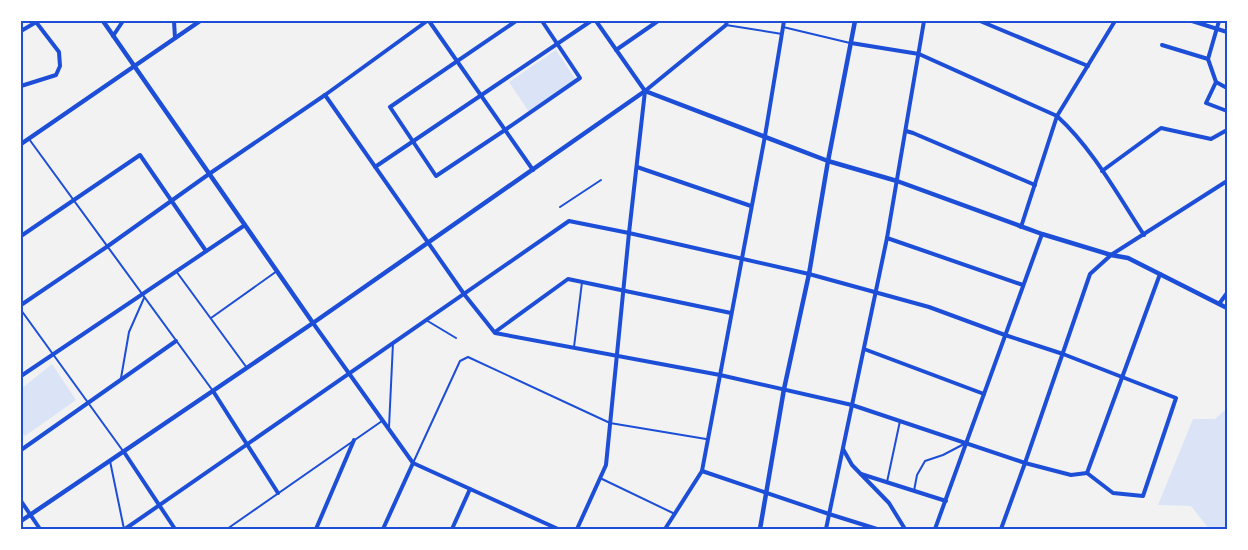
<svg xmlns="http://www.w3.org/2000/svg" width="1248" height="550" viewBox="0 0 1248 550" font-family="Montserrat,sans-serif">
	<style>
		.green { fill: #dbe4f7 }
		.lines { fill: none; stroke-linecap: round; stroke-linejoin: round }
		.service { stroke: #1d4ed8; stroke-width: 2 }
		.minor { stroke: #1d4ed8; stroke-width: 4 }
		.tertiary { stroke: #1d4ed8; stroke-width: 4.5 }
		.neatline { fill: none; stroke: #1d4ed8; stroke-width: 2 }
	</style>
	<rect width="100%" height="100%" fill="#f2f2f2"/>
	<g class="green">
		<path d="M556 50 576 80 529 112 509 82Z"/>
		<path d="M52 364 76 400 25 436 21 432V389Z"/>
		<path d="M1227 408V529H1209L1191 506 1158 505 1193 419H1215Z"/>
	</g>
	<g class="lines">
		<g class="service">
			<path d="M726 25 782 34"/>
			<path d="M783 27 850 43"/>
			<path d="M29 139 213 391"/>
			<path d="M560 207 601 180"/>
			<path d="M176 271 247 368"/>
			<path d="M21 310 123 451"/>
			<path d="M211 318 277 271"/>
			<path d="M426 320 456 338"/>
			<path d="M574 347 582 282"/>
			<path d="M121 378 129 332 144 298"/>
			<path d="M389 427 393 343"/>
			<path d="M110 461 124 529"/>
			<path d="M413 463 460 361 468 357 610 423 706 439"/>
			<path d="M600 478 675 514"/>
			<path d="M887 482 900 421"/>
			<path d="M914 491 917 475 925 461 943 455 964 444"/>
			<path d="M227 529 382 421"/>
		</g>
		<g class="minor">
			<path d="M174 21 175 38"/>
			<path d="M429 21 533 170"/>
			<path d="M516 21 390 107 436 176 505 130 580 78 542 21"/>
			<path d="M596 21 645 91"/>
			<path d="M980 21 1088 66"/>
			<path d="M1192 21 1227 32"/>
			<path d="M1219 21 1208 59 1216 82 1227 88"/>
			<path d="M21 31 38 21"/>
			<path d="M113 36 123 21"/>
			<path d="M851 43 919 54 1057 116C1093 149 1117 194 1144 235"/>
			<path d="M1162 45 1208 59"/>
			<path d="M616 50 658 21"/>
			<path d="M1216 82 1206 103 1227 111"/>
			<path d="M21 86 56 75 60 66 59 52 36 22"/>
			<path d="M645 91 726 25 727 21"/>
			<path d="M325 95 464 294 495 333 720 375 852 405 1025 463 1071 475 1087 473 1160 274"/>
			<path d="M906 131 913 133 1035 185"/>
			<path d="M375 167 591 21"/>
			<path d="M637 167 751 206"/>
			<path d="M1102 171 1161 128 1211 139 1227 130"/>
			<path d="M1021 227 1057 116 1115 21"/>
			<path d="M21 236 140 155 206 251"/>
			<path d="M887 238 1023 285"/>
			<path d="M1219 304 1227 293"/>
			<path d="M21 305 108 246 209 174 325 95 427 21"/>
			<path d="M313 323 413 463 558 529"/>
			<path d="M495 332 568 279 731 313"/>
			<path d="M864 349 984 394"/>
			<path d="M21 376 245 225"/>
			<path d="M213 391 278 493"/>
			<path d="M843 449 852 465 889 503 905 529"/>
			<path d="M21 450 176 341"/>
			<path d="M124 452 175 529"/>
			<path d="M702 471 829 514 877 529"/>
			<path d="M861 474 946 501"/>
			<path d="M21 501 40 529"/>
			<path d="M125 529 569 221 629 233 809 274 929 307 1005 335 1063 354 1176 398 1143 496 1113 493 1087 473"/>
			<path d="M316 529 354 440"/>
			<path d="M383 529 413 463"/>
			<path d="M452 529 470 489"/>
			<path d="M577 529 606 465 629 233 645 91"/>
			<path d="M665 529 702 471 765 136 784 21"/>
			<path d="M826 529 887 238 924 21"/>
			<path d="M935 529 1042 234"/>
			<path d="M1001 529 1025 463 1090 274 1111 255 1227 181"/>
		</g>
		<g class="tertiary">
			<path d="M103 21 313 323"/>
			<path d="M21 144 200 21"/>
			<path d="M21 521 313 323 645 91 828 161 897 181 1042 234 1111 255 1128 258 1227 308"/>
			<path d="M760 529 784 389 809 274 828 161 855 21"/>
		</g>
	</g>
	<rect width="1248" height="550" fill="none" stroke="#ffffff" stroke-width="45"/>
	<rect x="22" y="22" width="1204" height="506" class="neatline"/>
</svg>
